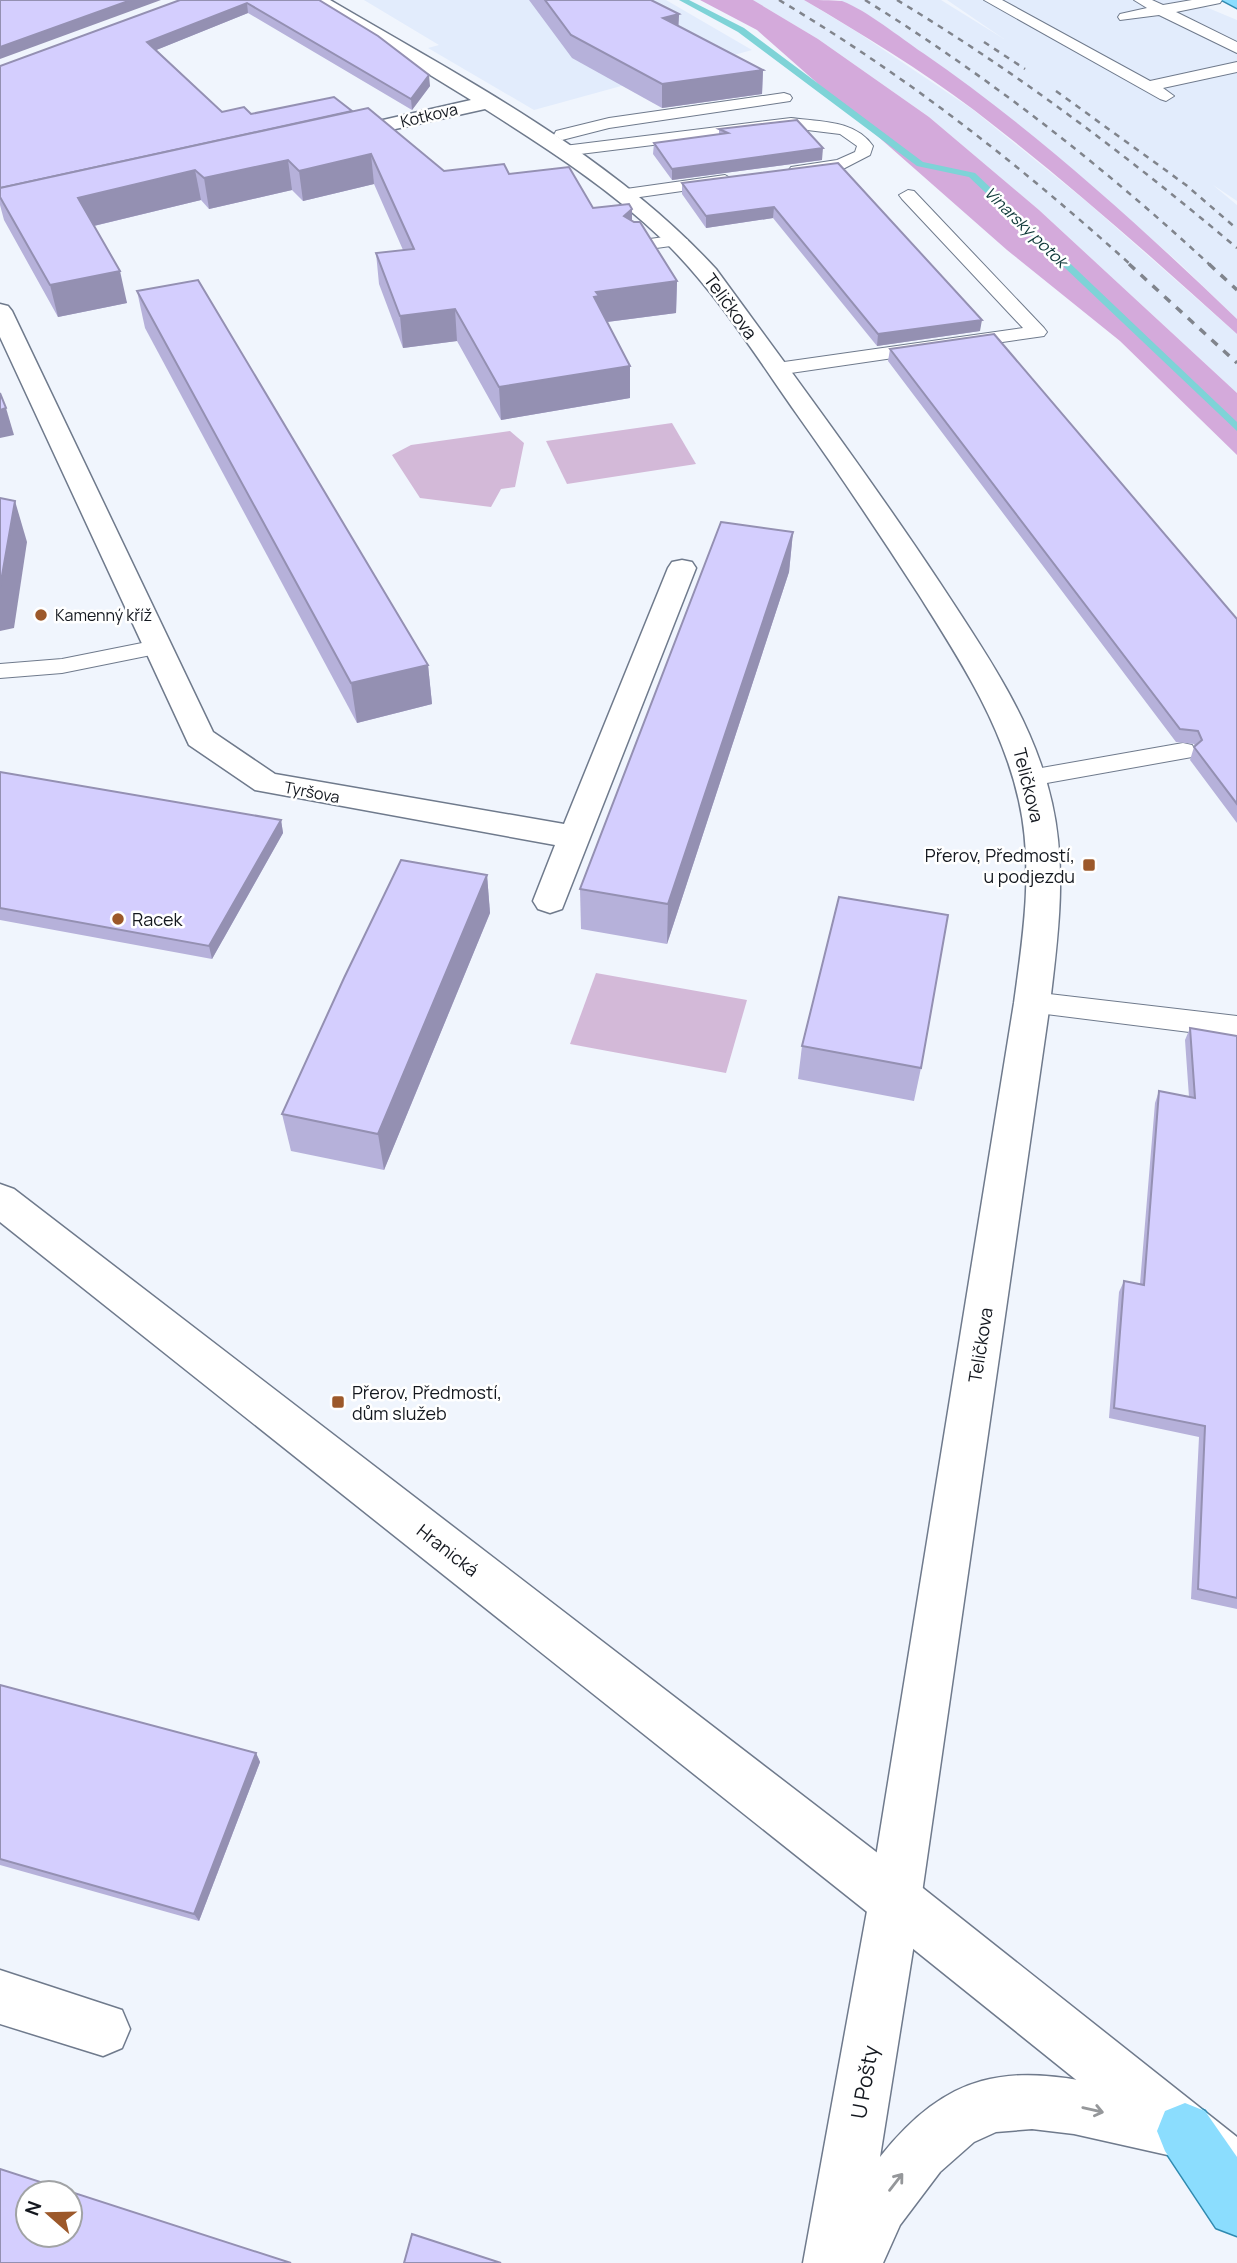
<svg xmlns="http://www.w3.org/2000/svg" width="1237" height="2263" viewBox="0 0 1237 2263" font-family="Manrope,sans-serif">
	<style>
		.built { fill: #e2ecfc }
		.green { fill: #d3b9d8 }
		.forest { fill: #d4aadb }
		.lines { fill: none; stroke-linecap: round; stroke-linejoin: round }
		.stream { fill: #7ed3d7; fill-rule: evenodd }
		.service-casing { stroke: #6f7a8c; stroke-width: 2 }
		.minor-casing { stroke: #6f7a8c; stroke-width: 3 }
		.secondary-casing { stroke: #6f7a8c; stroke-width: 3 }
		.primary-casing { stroke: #2f8ab0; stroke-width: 3 }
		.service { fill: #fff; fill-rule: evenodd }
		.minor { fill: #fff; fill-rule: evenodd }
		.secondary { fill: #fff; fill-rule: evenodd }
		.primary { fill: #8bddfe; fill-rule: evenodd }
		.rail-far1 { stroke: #80848c; stroke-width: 2.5; stroke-dasharray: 6 6; stroke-linecap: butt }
		.rail { stroke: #80848c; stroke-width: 3.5; stroke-dasharray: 8 8; stroke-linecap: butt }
		.wall { fill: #b6b1da }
		.shaded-wall { fill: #9490b2 }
		.building { fill: #d4cefe; stroke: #9490b2; stroke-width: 2; fill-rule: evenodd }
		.oneway { stroke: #95979a }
		.poi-dot { fill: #9c582a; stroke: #fff; stroke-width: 2.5 }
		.labels { text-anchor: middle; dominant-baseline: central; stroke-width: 5; stroke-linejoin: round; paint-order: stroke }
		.far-street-label { font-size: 16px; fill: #14181f; stroke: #fff }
		.far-water-label { font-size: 16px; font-style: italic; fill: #0e3839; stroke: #fff }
		.far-poi-label { font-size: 16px; fill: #14181f; stroke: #fff; text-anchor: start }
		.street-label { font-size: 18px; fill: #14181f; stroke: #fff }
		.poi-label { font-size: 18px; fill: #14181f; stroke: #fff; text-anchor: start }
		.near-street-label { font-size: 21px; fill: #14181f; stroke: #fff }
	</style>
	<rect width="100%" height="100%" fill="#f0f5fd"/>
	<g class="built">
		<path d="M364 0H666L752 50 534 110 428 48 439 45Z"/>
		<path d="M753 0H804L857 32 972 109 1087 202 1237 334V393L1039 210 929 117 818 39Z"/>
		<path d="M840 0H941L1004 39 947 0H1189L1237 20V201L1213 185 1237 205V319L1177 261 1047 148 941 66Z"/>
	</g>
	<g class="green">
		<path d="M672 423 696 464 567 484 546 441Z"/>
		<path d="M510 431 524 443 515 487 501 489 491 507 420 498 392 455 411 445Z"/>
		<path d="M596 973 747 1000 726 1073 570 1044Z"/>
	</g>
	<g class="forest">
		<path d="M700 0H753L818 39 929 117 1039 210 1237 393V455L1120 341 1007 250 757 30Z"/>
		<path d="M804 0C815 0 832 0 842 1 868 11 899 37 923 53 1036 131 1138 224 1237 319V334C1152 257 1065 180 974 110 921 70 862 34 804 0Z"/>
	</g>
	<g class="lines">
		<path class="stream" d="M679 0H689L744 28 923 162 975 173 1237 422V431L969 177 917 166 738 32Z"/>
		<defs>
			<g id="service">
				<path d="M984 0H1002L1150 81 1237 62V72L1163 88 1174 96 1166 101 1160 99Z"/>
				<path d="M1134 0H1152L1163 5 1192 0H1222L1220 3 1176 12 1237 42V53L1159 15 1120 20 1118 17 1120 14 1147 8Z"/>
				<path d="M784 93 790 95 792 98 790 101 609 128 562 140 554 135 556 131 609 118Z"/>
				<path d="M791 118C821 122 855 120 873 146L870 155 841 170 791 175 788 171 791 167 837 160 855 152 857 146 840 134 791 128 564 156 556 151 564 146Z"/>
				<path d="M725 175 734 180 731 184 626 199 617 194 626 189Z"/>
				<path d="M908 190 914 191 1044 328 1047 332 1044 336 777 375 770 373 767 369 770 365 777 363 1023 328 902 199 899 195Z"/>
				<path d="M679 235 688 240 685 244 635 251 626 246 635 241Z"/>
				<path d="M157 640 166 642 169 647 166 652 62 673 0 678V664L62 659Z"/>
				<path d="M1183 743 1192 745 1196 751 1192 757 1030 786 1021 784 1017 778 1021 772 1030 770Z"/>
				<path d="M1032 992 1237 1016V1038L1022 1011 1017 1003 1022 995Z"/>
			</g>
			<g id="minor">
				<path d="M308 0H330C464 79 609 153 716 269 792 373 869 476 940 583 985 652 1034 721 1052 803 1067 869 1058 937 1050 1003L921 1900 880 2157C948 2072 1007 2063 1109 2086 1137 2092 1165 2097 1192 2108L1200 2128 1192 2148 1172 2156 1074 2134 1032 2129 996 2132 974 2142 940 2172 900 2225 883 2263H803L869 1900 1014 1003C1023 937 1034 867 1019 801 1002 724 960 660 919 595 879 533 838 472 796 413 754 353 714 289 662 239 609 188 546 148 485 109L337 142 330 140 327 136 330 132 471 100Z"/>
				<path d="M0 304 8 306 12 311 213 732 275 774 564 824 668 568 672 562 682 560 692 562 696 568 562 909 550 913 538 909 533 901 555 845 255 790 189 745 0 337Z"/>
				<path d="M0 1970 122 2010 130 2029 122 2048 103 2056 0 2024Z"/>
			</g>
			<path id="secondary" d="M0 1184 14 1189 914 1881 1237 2137V2202L1217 2193 876 1919 0 1222Z"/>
			<g id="primary">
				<path d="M1222 0H1237V8Z"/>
				<path d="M1185 2103 1205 2111 1237 2157V2236L1216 2228 1165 2151 1157 2131 1165 2111Z"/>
			</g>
		</defs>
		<use href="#service" class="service-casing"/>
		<use href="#minor" class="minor-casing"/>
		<use href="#secondary" class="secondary-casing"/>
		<use href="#primary" class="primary-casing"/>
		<use href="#service" class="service"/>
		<use href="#minor" class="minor"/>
		<use href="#secondary" class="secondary"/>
		<use href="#primary" class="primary"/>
		<g class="rail-far1">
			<path d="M779 0C907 76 1021 166 1131 265"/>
			<path d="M865 0C989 77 1103 166 1210 265"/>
			<path d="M897 0C1018 73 1129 157 1237 248"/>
			<path d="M984 42 1025 69"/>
			<path d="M1056 91 1186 185 1237 229"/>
		</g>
		<g class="rail">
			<path d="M1129 264 1237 363"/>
			<path d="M1209 264 1237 290"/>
		</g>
	</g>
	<g class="wall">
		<path d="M180 0H319L430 86 412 110 248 13 156 50 222 112 251 114 352 111 444 171 509 174 593 208 632 221 677 281 676 313 607 322 630 398 501 420 457 341 403 348 379 284 376 253 403 250 374 184 303 201 292 190 209 209 201 200 94 226 127 303 58 317 4 220 0 205V66Z"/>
		<path d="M529 0H651L679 14 678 26 763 70 762 94 662 108 572 58Z"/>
		<path d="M719 129 822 160 672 180 653 154 654 143 719 135Z"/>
		<path d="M838 163 980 331 877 346 773 218 706 228 682 194V183Z"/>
		<path d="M137 291 428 665 432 704 357 723 145 328Z"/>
		<path d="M890 349 1237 619V823L1190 760 1194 747 1195 746 1194 744 1176 742 888 361Z"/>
		<path d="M793 532 789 572 667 944 581 929 580 889Z"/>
		<path d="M0 772 281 820 283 833 212 959 0 920Z"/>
		<path d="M487 875 490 913 384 1170 291 1151 282 1114Z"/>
		<path d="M1190 1028 1237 1036V1609L1191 1599 1199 1437 1109 1418 1119 1292 1124 1281 1140 1284 1155 1103 1159 1091 1189 1097 1185 1040Z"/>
		<path d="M802 1046 921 1068 914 1101 798 1079Z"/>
		<path d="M0 1685 256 1753 260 1762 199 1921 0 1865Z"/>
	</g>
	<g class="shaded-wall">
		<path d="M131 0H161L0 59V47Z"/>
		<path d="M247 3 248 13 149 53 147 42Z"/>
		<path d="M679 14 678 36 663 18Z"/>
		<path d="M763 70 762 94 662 108V84Z"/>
		<path d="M429 75 430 86 412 110 411 99Z"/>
		<path d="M823 148 822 160 672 180V169Z"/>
		<path d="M371 154 374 184 303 201 299 171Z"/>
		<path d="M288 160 292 190 209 209 204 178Z"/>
		<path d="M195 170 201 200 85 228 78 198Z"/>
		<path d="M774 207 773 218 706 228V216Z"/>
		<path d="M632 209V240L624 216Z"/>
		<path d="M120 271 127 303 58 317 50 285Z"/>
		<path d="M677 281 676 313 599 323 594 297 596 292Z"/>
		<path d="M455 309 457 341 403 348 400 316Z"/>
		<path d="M982 320 980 331 877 346 878 334Z"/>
		<path d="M630 366V398L501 420 499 387Z"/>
		<path d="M6 408 14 435 0 438V410Z"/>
		<path d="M15 501 27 542 14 628 0 631V587Z"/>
		<path d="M793 532 789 572 667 944 668 904Z"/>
		<path d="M428 665 432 704 357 723 351 683Z"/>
		<path d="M281 820 283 833 212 959 209 946Z"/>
		<path d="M487 875 490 913 384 1170 378 1134Z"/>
		<path d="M256 1753 260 1762 199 1921 194 1914Z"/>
	</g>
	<g class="building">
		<path d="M0 0H131L0 47Z"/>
		<path d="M180 0H319L378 36 429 75 411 99 247 3 147 42 222 112 244 107 251 114 334 97 352 111 0 188V66Z"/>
		<path d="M545 0H651L679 14 663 18 763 70 662 84 571 35Z"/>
		<path d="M368 108 444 171 504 164 509 174 569 167 593 208 629 204 632 209 624 216 634 222H640L677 281 596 292 599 296 594 297 630 366 499 387 455 309 400 316 376 253 414 249 371 154 299 171 288 160 204 178 195 170 78 198 120 271 50 285 0 197V188Z"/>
		<path d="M797 120 823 148 672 169 654 143 728 133 719 129Z"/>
		<path d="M838 163 982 320 878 334 774 207 706 216 682 183Z"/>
		<path d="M198 280 428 665 351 683 137 291Z"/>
		<path d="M994 334 1237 619V804L1194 747 1202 740 1198 731 1180 729 890 349Z"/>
		<path d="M0 393 6 408 0 410Z"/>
		<path d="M0 498 15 501 0 587Z"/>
		<path d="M721 522 793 532 668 904 580 889Z"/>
		<path d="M0 772 281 820 209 946 0 908Z"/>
		<path d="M401 860 487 875 378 1134 282 1114 344 978Z"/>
		<path d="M839 897 948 915 921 1068 802 1046Z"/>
		<path d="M1190 1028 1237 1036V1598L1198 1589 1205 1426 1114 1408 1124 1281 1144 1285 1159 1091 1195 1098Z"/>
		<path d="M0 1685 256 1753 194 1914 0 1859Z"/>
		<path d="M0 2169 291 2263H0ZM28 2193H70V2235H28Z"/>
		<path d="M412 2234 501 2263H404Z"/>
	</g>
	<defs><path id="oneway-shaft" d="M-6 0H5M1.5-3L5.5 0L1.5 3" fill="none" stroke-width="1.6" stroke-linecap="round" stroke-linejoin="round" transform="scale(1.75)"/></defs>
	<g class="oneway">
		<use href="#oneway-shaft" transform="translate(1093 2110) rotate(13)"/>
		<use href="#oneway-shaft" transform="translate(896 2182) rotate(-52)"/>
	</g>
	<g class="poi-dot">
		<circle cx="41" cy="615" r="7"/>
		<rect x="1082" y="858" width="14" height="14" rx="3.5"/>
		<circle cx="118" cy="919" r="7"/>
		<rect x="331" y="1395" width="14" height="14" rx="3.5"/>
	</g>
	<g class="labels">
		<g class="far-street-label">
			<text transform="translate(429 115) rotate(-13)">Kotkova</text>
			<text transform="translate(312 792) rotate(11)">Tyršova</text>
		</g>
		<g class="far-water-label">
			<text transform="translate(1026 227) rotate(44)">Vinarský potok</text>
		</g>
		<g class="far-poi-label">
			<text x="55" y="615">Kamenný kříž</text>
		</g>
		<g class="street-label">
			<text transform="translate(731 306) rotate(54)">Teličkova</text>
			<text transform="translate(1029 785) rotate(76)">Teličkova</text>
			<text transform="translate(980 1345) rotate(-81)">Teličkova</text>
			<text transform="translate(448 1550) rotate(38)">Hranická</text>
		</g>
		<g class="poi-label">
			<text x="1075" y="855" text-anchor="end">Přerov, Předmostí,<tspan x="1075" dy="21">u podjezdu</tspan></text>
			<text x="132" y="919">Racek</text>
			<text x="352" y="1392">Přerov, Předmostí,<tspan x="352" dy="21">dům služeb</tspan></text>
		</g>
		<g class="near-street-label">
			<text transform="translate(864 2082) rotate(-80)">U Pošty</text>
		</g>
	</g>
	<g transform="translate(49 2214) rotate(290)"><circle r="33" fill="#ffffff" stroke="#a1a3a5" stroke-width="2"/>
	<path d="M0-5L12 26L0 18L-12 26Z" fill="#9c582a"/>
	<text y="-10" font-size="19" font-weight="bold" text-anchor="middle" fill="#14181f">N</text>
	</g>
</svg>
